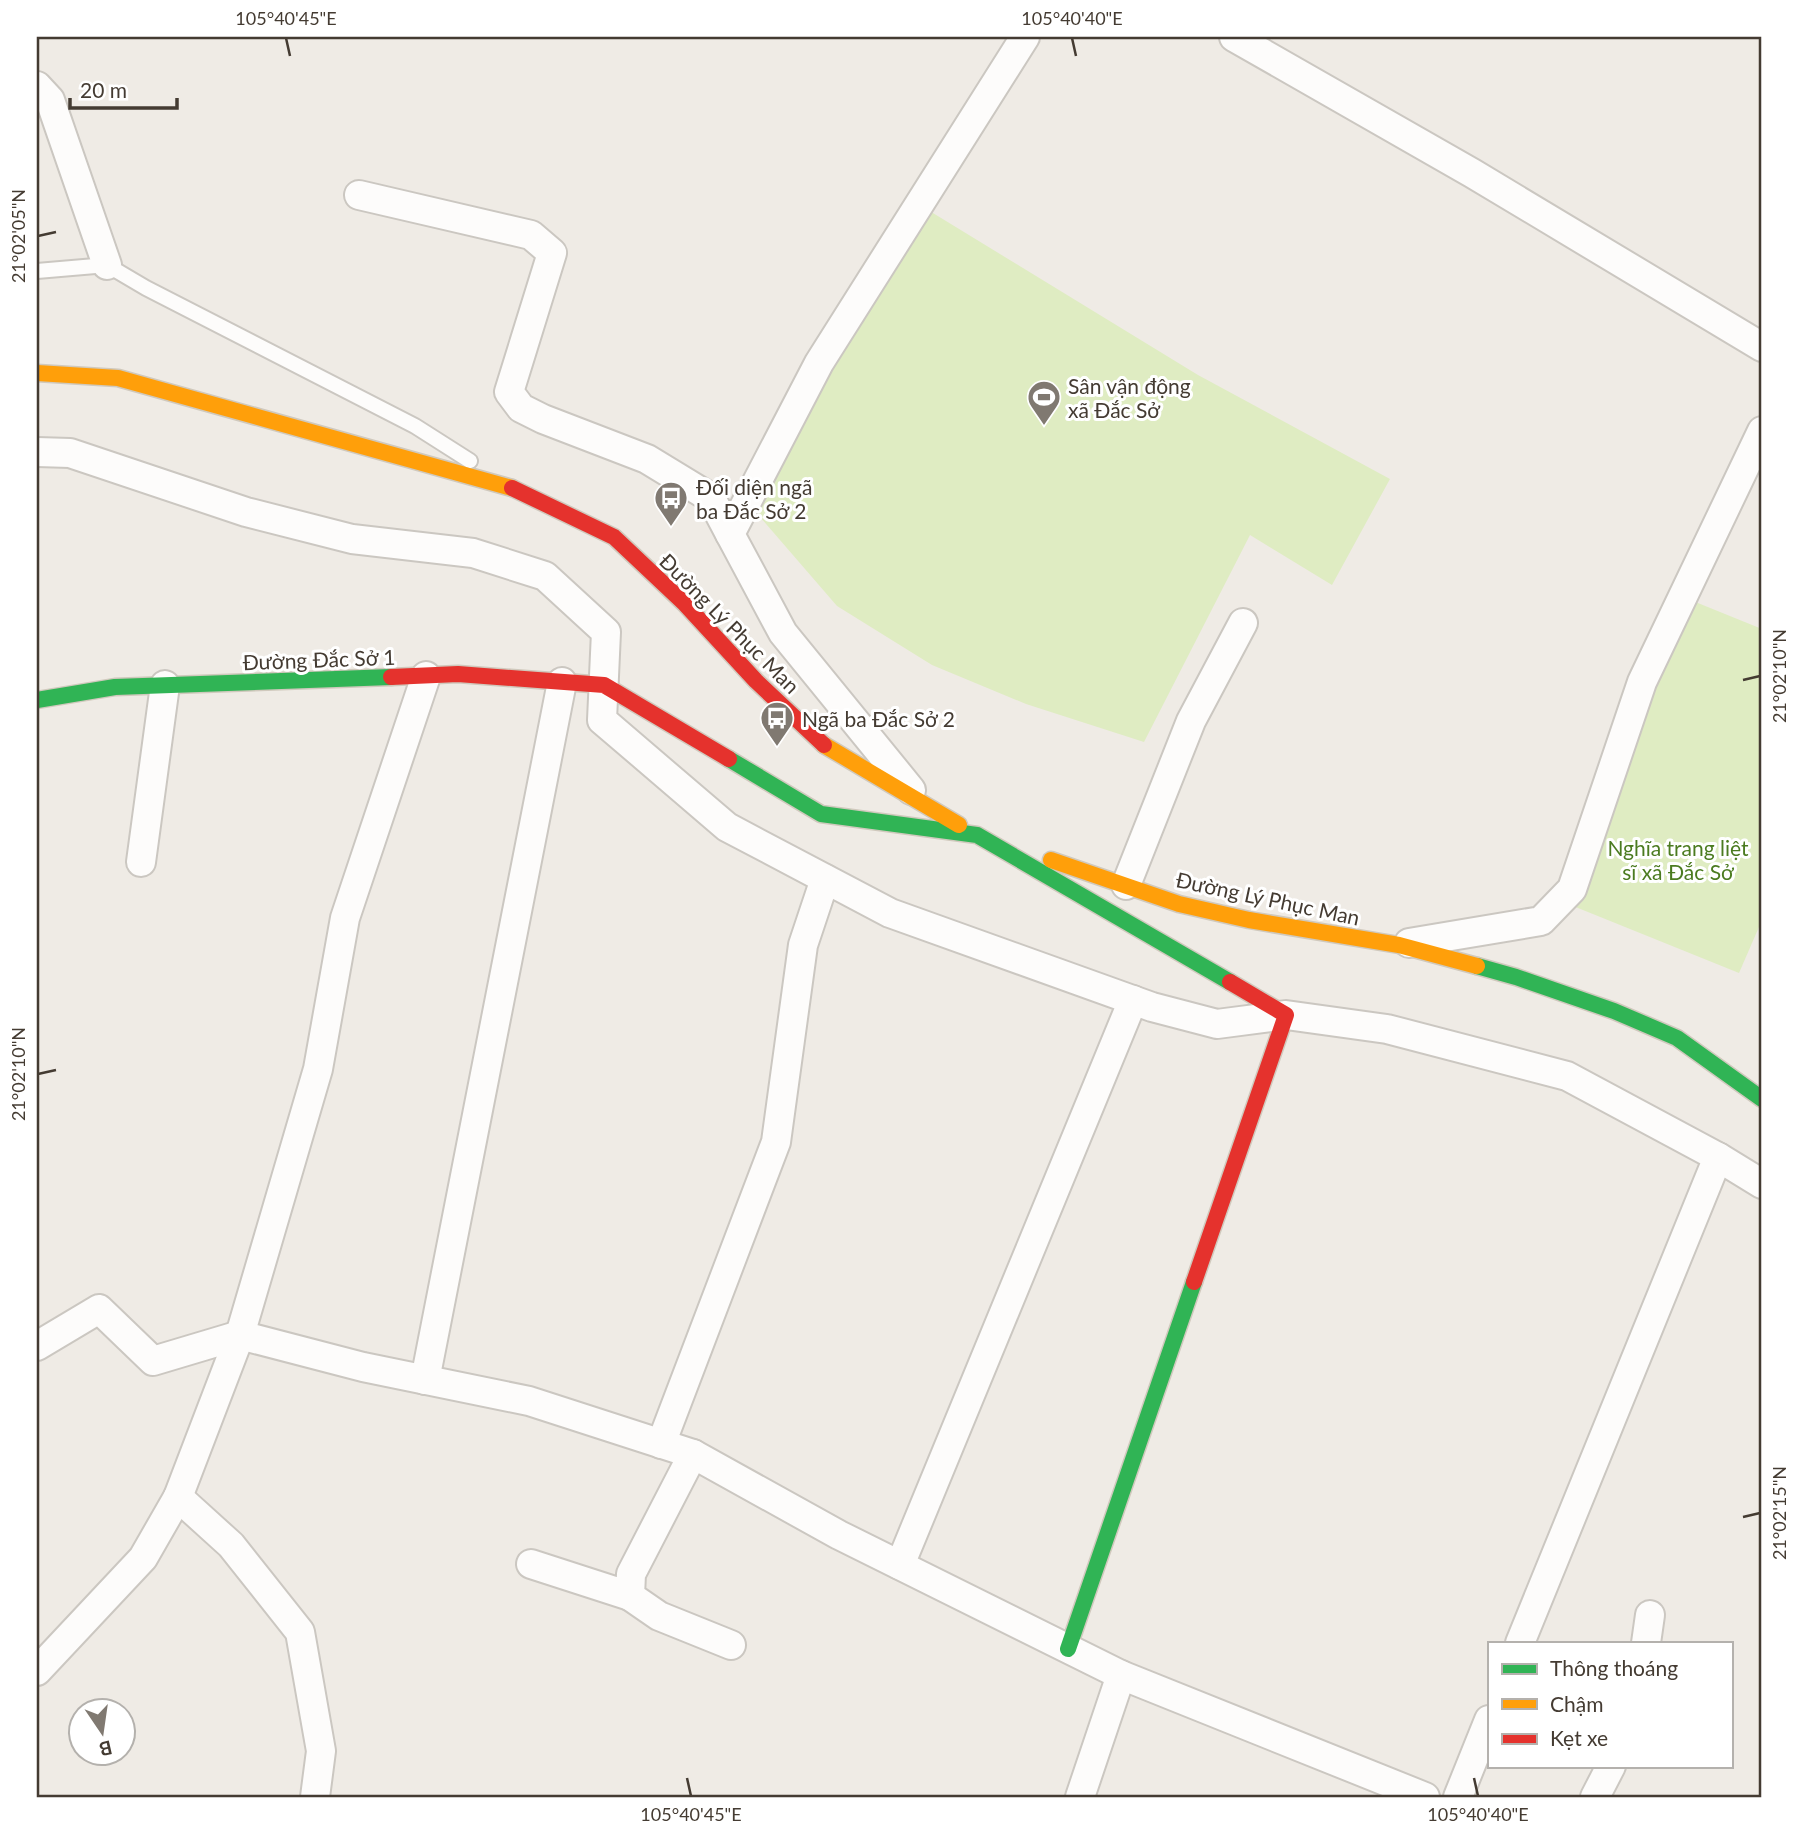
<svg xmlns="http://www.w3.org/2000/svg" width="1799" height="1834" viewBox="0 0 1799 1834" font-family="Lato,sans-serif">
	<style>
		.green { fill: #dfecc2 }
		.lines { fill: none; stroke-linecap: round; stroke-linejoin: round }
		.lane-casing { stroke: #cbc7c1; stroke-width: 18 }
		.street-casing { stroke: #cbc7c1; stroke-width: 32 }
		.fast-casing { stroke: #d0c9bd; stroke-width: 19 }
		.slow-casing { stroke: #d0c9bd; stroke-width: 19 }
		.jam-casing { stroke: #d0c9bd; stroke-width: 19 }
		.lane { stroke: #fdfcfb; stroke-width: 14 }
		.street { stroke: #fdfcfb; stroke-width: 28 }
		.fast { stroke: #30b455; stroke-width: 16 }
		.slow { stroke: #ff9f0a; stroke-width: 16 }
		.jam { stroke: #e5322d; stroke-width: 16 }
		.ticks { fill: none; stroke: #443b32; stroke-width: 2.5 }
		.labels { text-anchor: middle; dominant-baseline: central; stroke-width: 6; stroke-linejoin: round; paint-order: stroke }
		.poi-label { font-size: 21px; fill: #443b32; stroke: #fff; text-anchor: start }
		.street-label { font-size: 21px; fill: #443b32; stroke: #fff }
		.park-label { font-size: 21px; fill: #4b7b20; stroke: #fff }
		.neatline { fill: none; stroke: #443b32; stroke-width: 2.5 }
		.ticks-label { font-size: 18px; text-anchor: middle; fill: #443b32 }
	</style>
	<rect width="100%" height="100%" fill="#efebe5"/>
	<g class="green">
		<path d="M928 210 1198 375 1390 479 1332 585 1250 535 1144 742 1026 704 932 665 837 606 747 502Z"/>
		<path d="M1688 599 1762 629V920L1739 973 1573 906Z"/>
	</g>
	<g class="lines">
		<defs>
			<path id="lane" d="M37 271 107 265 146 288 415 426 470 461"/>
			<g id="street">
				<path d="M1234 37 1472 173 1762 347"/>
				<path d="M37 86 50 100 107 265"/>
				<path d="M359 195 531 235 552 253 509 392 521 408 543 419 647 459 711 498 730 534"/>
				<path d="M37 452 70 453 246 512 352 539 473 553 545 576 606 632 602 720 727 827 890 913 1152 1007 1217 1024 1286 1015 1387 1029 1567 1076 1718 1157 1762 1184"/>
				<path d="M911 790 783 633 730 534 819 363 1025 37"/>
				<path d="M141 862 165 685"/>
				<path d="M1126 885 1191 721 1243 623"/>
				<path d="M1409 943 1541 921 1572 889 1642 682 1762 431"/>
				<path d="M240 1335 363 1367 529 1401 693 1454 839 1535 1121 1675 1425 1797"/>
				<path d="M37 1346 99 1309 153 1361 240 1335"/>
				<path d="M425 1380 562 682"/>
				<path d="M661 1444 776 1142 803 945 825 879"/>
				<path d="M693 1454 631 1574 630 1596 659 1616 731 1645"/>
				<path d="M178 1497 231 1545 300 1632 321 1751 315 1797"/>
				<path d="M531 1564 630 1596"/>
				<path d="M900 1565 1133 1000"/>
				<path d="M1520 1643 1718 1157"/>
				<path d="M1646 1643 1650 1615"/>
				<path d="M37 1671 143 1558 178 1497 240 1335 318 1069 345 918 426 676"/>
				<path d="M1080 1797 1121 1675"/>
				<path d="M1458 1797 1489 1720"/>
				<path d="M1595 1797 1611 1766"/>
			</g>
			<g id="fast">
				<path d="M37 700 115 687 391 677"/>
				<path d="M729 759 821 814 977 835 1230 982"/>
				<path d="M1477 966 1516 977 1614 1011 1677 1038 1762 1099"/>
				<path d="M1068 1649 1194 1282"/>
			</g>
			<g id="slow">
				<path d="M37 373 118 378 512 488"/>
				<path d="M824 745 959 825"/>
				<path d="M1051 860 1179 904 1249 920 1399 945 1477 966"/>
			</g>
			<g id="jam">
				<path d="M512 488 614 537 685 604 756 681 824 745"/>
				<path d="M391 677 458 674 604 685 729 759"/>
				<path d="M1194 1282 1286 1015 1230 982"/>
			</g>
		</defs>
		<use href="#lane" class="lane-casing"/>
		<use href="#street" class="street-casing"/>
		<use href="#fast" class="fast-casing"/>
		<use href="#slow" class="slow-casing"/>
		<use href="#jam" class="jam-casing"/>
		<use href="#lane" class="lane"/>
		<use href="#street" class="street"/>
		<use href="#fast" class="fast"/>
		<use href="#slow" class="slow"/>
		<use href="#jam" class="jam"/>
	</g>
	<path class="ticks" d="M286 38 290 56M1072 38 1076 56M38 236 56 232M1743 680 1760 676M38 1074 56 1070M1743 1517 1760 1513M687 1778 691 1796M1474 1778 1478 1796"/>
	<defs>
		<symbol id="stadium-pin" viewBox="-11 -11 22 30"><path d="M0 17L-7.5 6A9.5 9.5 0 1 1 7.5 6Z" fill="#807971" stroke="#fff"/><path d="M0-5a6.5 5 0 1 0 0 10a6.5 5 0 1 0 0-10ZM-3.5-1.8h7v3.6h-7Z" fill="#fff"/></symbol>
		<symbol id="bus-pin" viewBox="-11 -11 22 30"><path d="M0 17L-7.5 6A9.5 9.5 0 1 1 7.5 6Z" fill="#807971" stroke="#fff"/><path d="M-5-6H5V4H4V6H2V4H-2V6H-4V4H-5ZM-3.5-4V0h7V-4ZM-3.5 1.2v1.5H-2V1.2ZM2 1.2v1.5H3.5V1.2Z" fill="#fff"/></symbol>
	</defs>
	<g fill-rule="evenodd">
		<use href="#stadium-pin" x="1025" y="378" width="38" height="52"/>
		<use href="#bus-pin" x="652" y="479" width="38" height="52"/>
		<use href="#bus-pin" x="758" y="699" width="38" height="52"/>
	</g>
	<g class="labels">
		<g class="poi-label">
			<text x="1068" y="385">Sân vận động<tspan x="1068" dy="24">xã Đắc Sở</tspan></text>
			<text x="696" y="486">Đối diện ngã<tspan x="696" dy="24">ba Đắc Sở 2</tspan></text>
			<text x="802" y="718">Ngã ba Đắc Sở 2</text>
		</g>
		<g class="street-label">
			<text transform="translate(730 623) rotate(45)">Đường Lý Phục Man</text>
			<text transform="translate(319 659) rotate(-2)">Đường Đắc Sở 1</text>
			<text transform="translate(1268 898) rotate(12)">Đường Lý Phục Man</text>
		</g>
		<g class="park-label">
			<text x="1678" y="847">Nghĩa trang liệt<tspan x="1678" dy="24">sĩ xã Đắc Sở</tspan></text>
		</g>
	</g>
	<rect width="1799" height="1834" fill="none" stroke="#ffffff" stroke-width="77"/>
	<rect x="1488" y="1642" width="245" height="126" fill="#ffffff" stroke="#b4b1ad" stroke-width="2"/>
	<rect x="1502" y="1664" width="35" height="10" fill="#30b455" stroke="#b4b1ad" stroke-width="2"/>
	<text x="1550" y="1676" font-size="21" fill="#443b32">Thông thoáng</text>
	<rect x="1502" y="1699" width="35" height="10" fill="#ff9f0a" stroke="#b4b1ad" stroke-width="2"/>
	<text x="1550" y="1712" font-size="21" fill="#443b32">Chậm</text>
	<rect x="1502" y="1734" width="35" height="10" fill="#e5322d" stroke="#b4b1ad" stroke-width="2"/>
	<text x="1550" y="1746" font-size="21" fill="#443b32">Kẹt xe</text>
	<g transform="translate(102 1732) rotate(167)"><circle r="33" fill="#ffffff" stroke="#b4b1ad" stroke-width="2"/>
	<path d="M0-5L12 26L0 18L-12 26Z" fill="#807971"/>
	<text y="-10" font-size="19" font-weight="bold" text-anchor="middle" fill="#443b32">B</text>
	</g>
	<path d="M70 98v10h107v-10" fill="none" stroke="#443b32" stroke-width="3.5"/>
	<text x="80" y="98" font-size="21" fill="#443b32" stroke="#ffffff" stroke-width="5" paint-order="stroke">20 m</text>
	<rect x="38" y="38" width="1722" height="1758" class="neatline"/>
	<g class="ticks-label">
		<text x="286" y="25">105°40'45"E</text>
		<text x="1072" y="25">105°40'40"E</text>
		<text transform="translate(19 236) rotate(-90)" y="6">21°02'05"N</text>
		<text transform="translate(1780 676) rotate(-90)" y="6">21°02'10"N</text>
		<text transform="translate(19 1074) rotate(-90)" y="6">21°02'10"N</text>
		<text transform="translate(1780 1513) rotate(-90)" y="6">21°02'15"N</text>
		<text x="691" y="1821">105°40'45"E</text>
		<text x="1478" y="1821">105°40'40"E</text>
	</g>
</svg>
